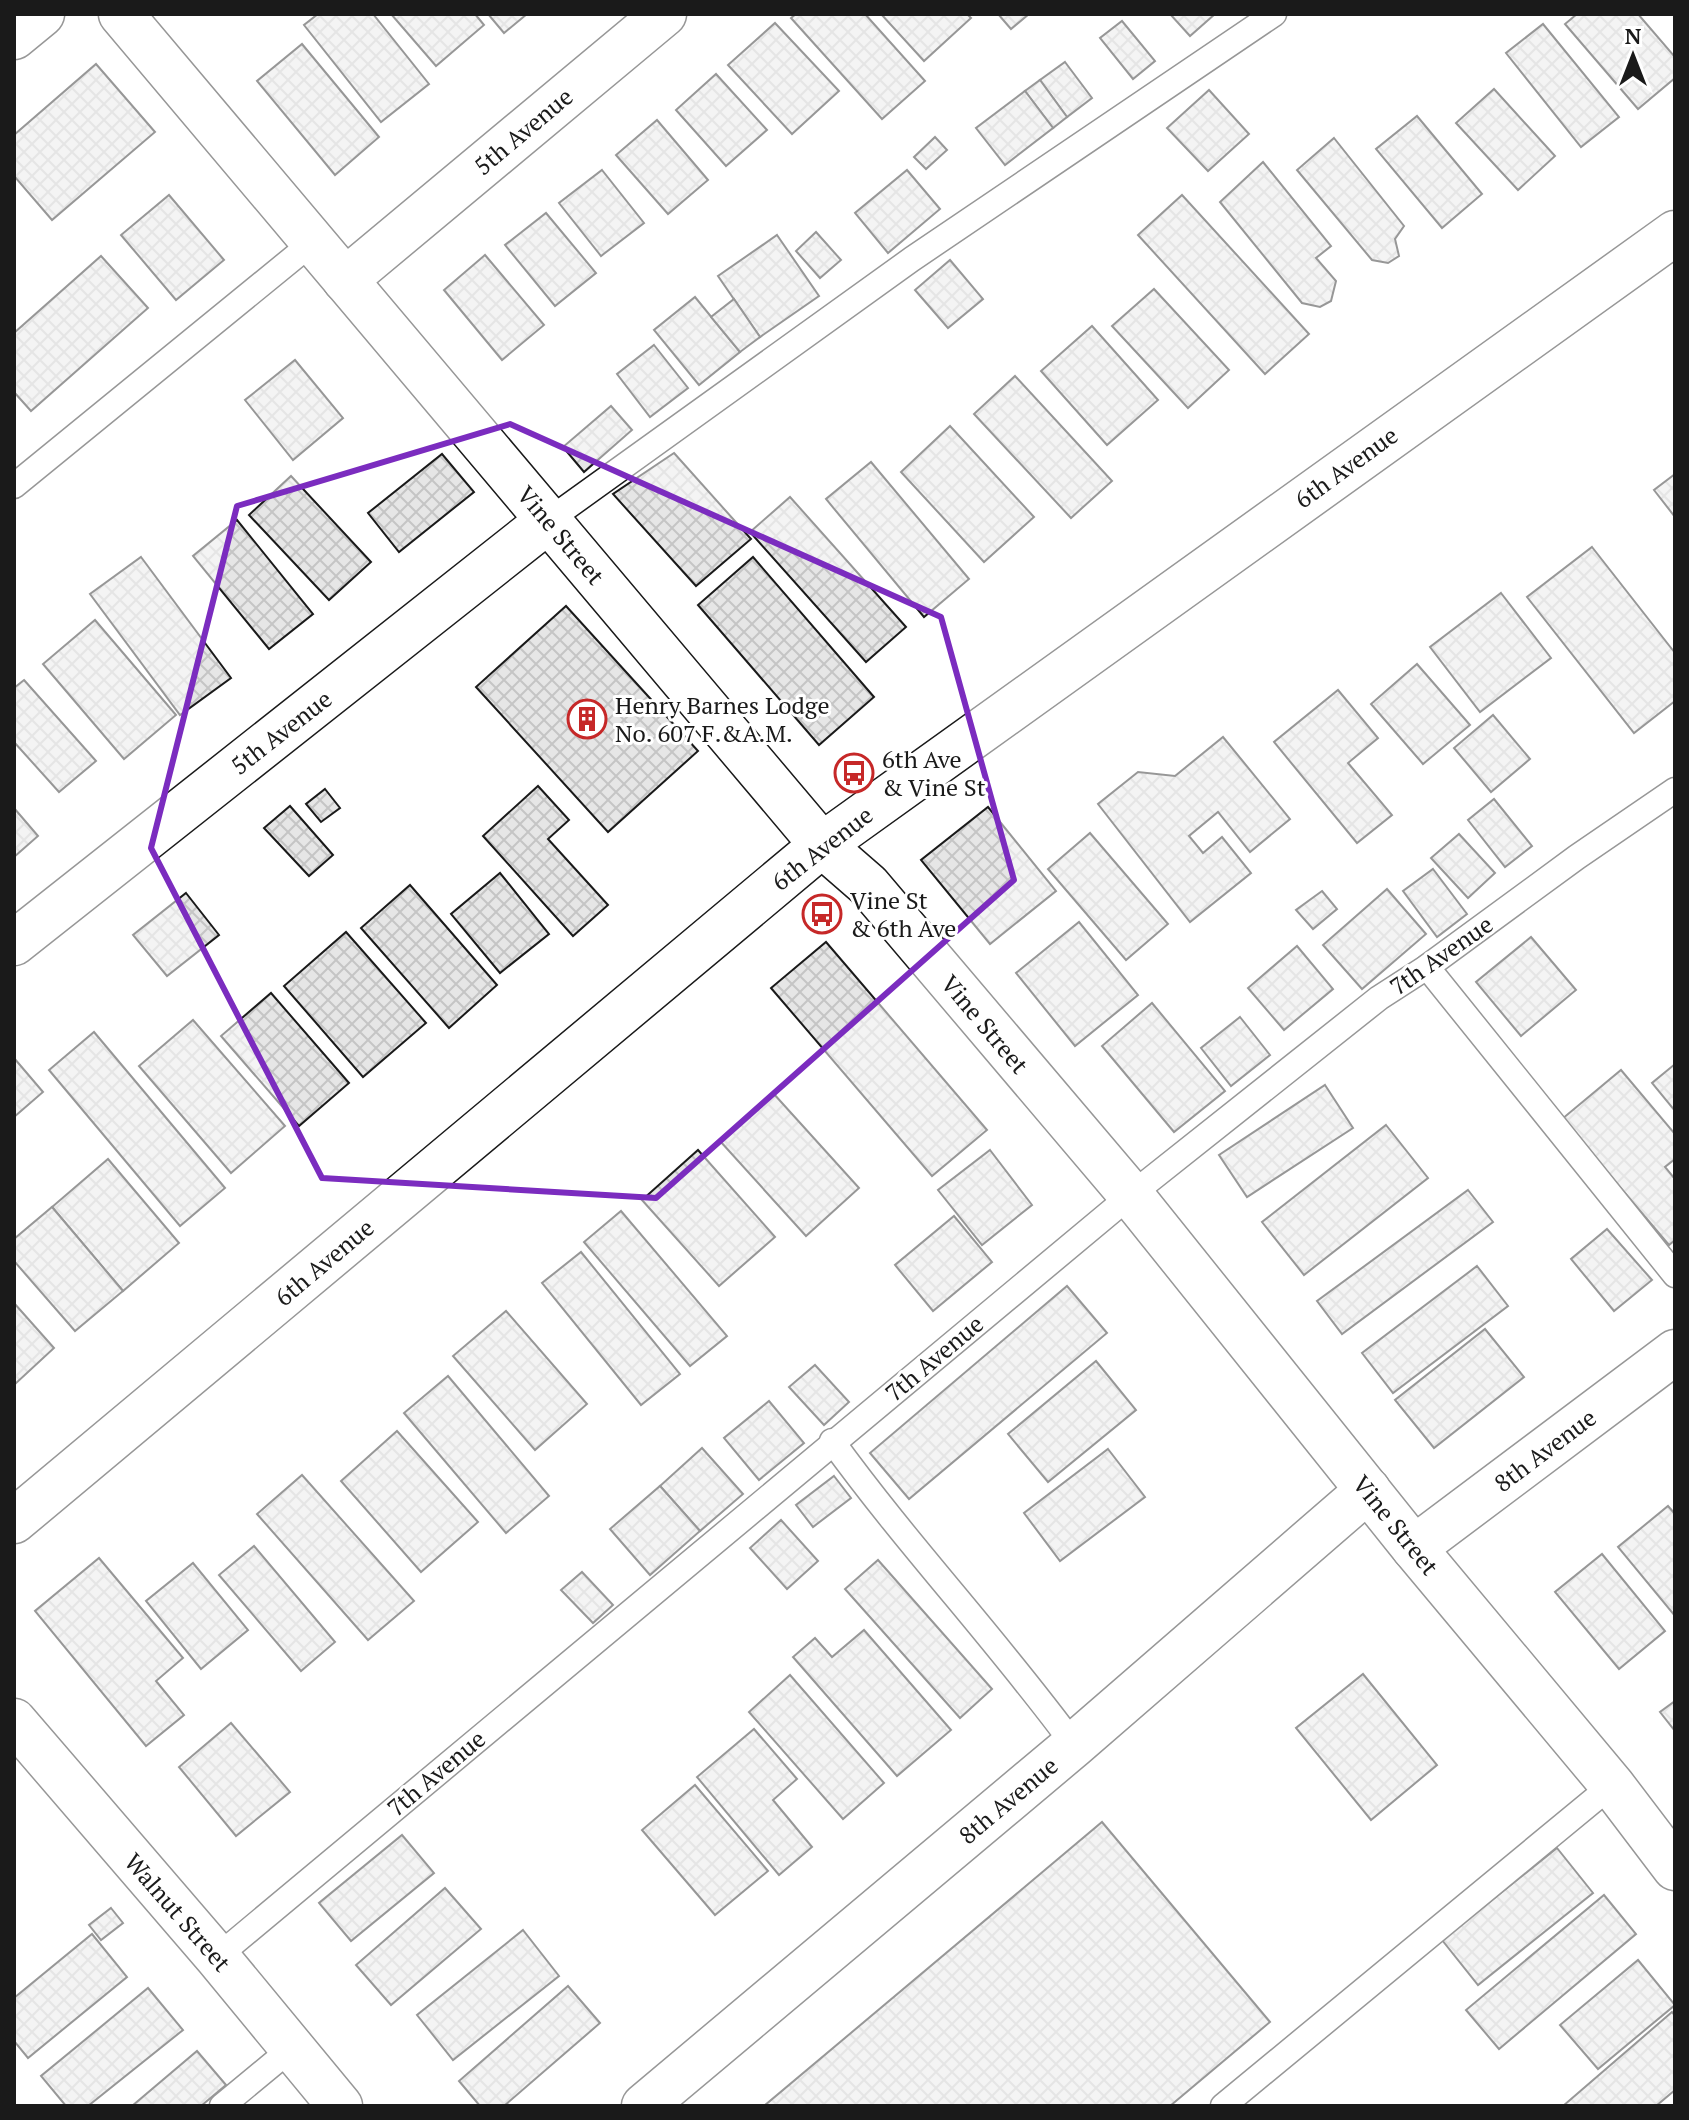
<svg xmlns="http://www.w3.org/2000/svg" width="1689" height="2120" viewBox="0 0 1689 2120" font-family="'PT Serif',serif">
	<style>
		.building { fill: url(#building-cross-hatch); stroke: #1a1a1a; stroke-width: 2 }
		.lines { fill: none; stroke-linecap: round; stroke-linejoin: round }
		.lane-casing { stroke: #1a1a1a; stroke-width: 27 }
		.street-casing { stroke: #1a1a1a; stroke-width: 47 }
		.secondary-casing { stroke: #1a1a1a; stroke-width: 47 }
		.lane { stroke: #fff; stroke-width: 24 }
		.street { stroke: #fff; stroke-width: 44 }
		.secondary { stroke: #fff; stroke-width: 44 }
		.marked { fill: none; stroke: #7b2cbf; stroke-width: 6; stroke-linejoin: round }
		.labels { text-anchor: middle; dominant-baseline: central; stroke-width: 6; stroke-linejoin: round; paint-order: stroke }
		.street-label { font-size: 24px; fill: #1a1a1a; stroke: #fff }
		.poi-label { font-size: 24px; fill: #1a1a1a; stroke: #fff; text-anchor: start }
	</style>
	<defs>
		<pattern id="building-cross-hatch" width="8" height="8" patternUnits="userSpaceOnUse" patternTransform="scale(2)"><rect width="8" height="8" fill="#e6e6e6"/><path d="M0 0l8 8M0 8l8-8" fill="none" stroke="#c5c5c5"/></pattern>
	</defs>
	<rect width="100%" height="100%" fill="#fff"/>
	<g class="building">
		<path d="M318 14H373L429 84 381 122 304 25Z"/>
		<path d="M391 14H475L484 25 436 66Z"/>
		<path d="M488 14H527L504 33Z"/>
		<path d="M796 14H865L925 81 882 119 791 18Z"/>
		<path d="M881 14H967L971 18 924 61Z"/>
		<path d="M998 14H1029L1011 29Z"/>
		<path d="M1170 14H1215L1190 36Z"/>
		<path d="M1577 14H1638L1675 57V78L1638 109 1565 24Z"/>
		<path d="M1122 21 1155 61 1133 79 1100 38Z"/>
		<path d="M775 23 839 91 792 134 728 65Z"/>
		<path d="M1543 24 1619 117 1581 147 1506 53Z"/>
		<path d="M302 44 379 137 335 175 257 81Z"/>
		<path d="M1065 62 1092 98 1067 117 1040 80Z"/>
		<path d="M96 64 155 132 52 220 14 176V135Z"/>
		<path d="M716 74 767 130 726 166 676 110Z"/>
		<path d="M1040 80 1067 117 1053 128 1025 91Z"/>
		<path d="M1494 89 1555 156 1518 190 1456 123Z"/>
		<path d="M1209 90 1249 134 1208 171 1167 128Z"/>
		<path d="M1025 91 1053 128 1005 165 976 128Z"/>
		<path d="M1417 116 1482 194 1442 228 1376 149Z"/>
		<path d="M657 120 708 180 668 214 616 155Z"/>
		<path d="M935 137 947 150 926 169 914 157Z"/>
		<path d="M1334 138 1404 226 1395 239 1399 256 1388 263 1372 260 1297 170Z"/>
		<path d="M1263 162 1331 246 1316 258 1336 281 1331 301 1320 307 1302 303 1220 202Z"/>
		<path d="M602 170 644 223 601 256 559 203Z"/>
		<path d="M907 170 940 209 888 253 855 213Z"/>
		<path d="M169 195 224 260 176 300 121 235Z"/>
		<path d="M1182 195 1309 334 1265 374 1138 235Z"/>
		<path d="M546 213 596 273 555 306 505 245Z"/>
		<path d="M816 232 841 260 820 278 796 251Z"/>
		<path d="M777 235 819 296 760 337 718 276Z"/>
		<path d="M485 255 544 325 502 360 444 290Z"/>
		<path d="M101 256 148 308 31 411 14 392V333Z"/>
		<path d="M950 260 983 299 948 328 915 290Z"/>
		<path d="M1154 289 1229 370 1188 408 1112 326Z"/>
		<path d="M695 297 740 352 699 385 654 330Z"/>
		<path d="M734 299 760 337 740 352 711 317Z"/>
		<path d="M1092 326 1158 400 1107 445 1041 371Z"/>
		<path d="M654 345 688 388 650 417 617 374Z"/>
		<path d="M295 360 343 418 293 460 245 400Z"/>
		<path d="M1015 376 1112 481 1071 518 974 414Z"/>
		<path d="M611 406 632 430 584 472 563 447Z"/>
		<path d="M950 426 1034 517 984 562 901 472Z"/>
		<path d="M674 453 751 539 696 586 613 494Z"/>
		<path d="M442 454 474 492 399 552 368 513Z"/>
		<path d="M871 462 969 579 924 617 826 499Z"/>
		<path d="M1675 474V517L1654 490Z"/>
		<path d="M291 476 371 562 329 600 249 515Z"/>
		<path d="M790 497 906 627 866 662 750 532Z"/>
		<path d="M237 520 313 614 269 649 193 556Z"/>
		<path d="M1592 547 1675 653V701L1634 733 1527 597Z"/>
		<path d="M141 557 231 678 180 715 90 594Z"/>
		<path d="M753 557 874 697 819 745 698 605Z"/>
		<path d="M1501 593 1551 658 1480 712 1430 647Z"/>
		<path d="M566 606 698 751 608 832 476 687Z"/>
		<path d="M95 620 176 715 124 759 43 664Z"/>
		<path d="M1417 664 1470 725 1423 764 1371 704Z"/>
		<path d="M24 680 96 761 59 792 14 742V688Z"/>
		<path d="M1338 690 1378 738 1348 763 1392 815 1357 843 1274 742Z"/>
		<path d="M1493 715 1530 759 1491 792 1454 748Z"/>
		<path d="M1223 737 1290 819 1250 852 1218 812 1189 836 1203 853 1222 837 1251 873 1190 922 1098 804 1138 772 1175 776Z"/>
		<path d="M538 786 569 820 548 839 608 905 573 936 483 836Z"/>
		<path d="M325 789 340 808 321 822 306 804Z"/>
		<path d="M1494 799 1532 846 1505 867 1468 820Z"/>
		<path d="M290 806 333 855 309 876 264 828Z"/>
		<path d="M988 807 1056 891 990 944 921 860Z"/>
		<path d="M14 808 38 836 14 857Z"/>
		<path d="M1090 833 1168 924 1126 960 1048 869Z"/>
		<path d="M1459 834 1495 873 1468 898 1431 858Z"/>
		<path d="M1433 869 1467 914 1437 937 1403 891Z"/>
		<path d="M500 873 549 934 500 973 451 914Z"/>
		<path d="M410 885 497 985 449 1028 361 928Z"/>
		<path d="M1387 889 1426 934 1362 989 1323 945Z"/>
		<path d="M1322 891 1337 909 1313 929 1296 910Z"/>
		<path d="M186 893 219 935 167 976 133 935Z"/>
		<path d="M1079 922 1138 995 1075 1046 1016 973Z"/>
		<path d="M346 932 426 1023 363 1077 284 986Z"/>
		<path d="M1531 937 1576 990 1521 1036 1476 982Z"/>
		<path d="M826 942 987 1130 932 1176 771 988Z"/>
		<path d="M1297 946 1333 989 1284 1030 1248 988Z"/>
		<path d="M271 993 349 1083 299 1126 221 1036Z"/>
		<path d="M1152 1003 1225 1091 1174 1132 1102 1046Z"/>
		<path d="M1240 1017 1270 1055 1231 1086 1201 1048Z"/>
		<path d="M193 1020 285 1126 231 1173 139 1066Z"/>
		<path d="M94 1032 225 1188 180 1226 49 1070Z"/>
		<path d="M14 1058 43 1092 14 1117Z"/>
		<path d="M1675 1064V1111L1652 1083Z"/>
		<path d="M1621 1070 1675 1134V1159L1665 1167 1675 1179V1240L1669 1245 1562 1119Z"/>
		<path d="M1325 1085 1353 1128 1247 1197 1219 1155Z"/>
		<path d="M773 1093 859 1188 806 1236 720 1141Z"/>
		<path d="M1386 1125 1428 1178 1304 1275 1262 1222Z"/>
		<path d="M698 1150 775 1237 719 1286 642 1200Z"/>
		<path d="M990 1150 1032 1205 982 1245 938 1190Z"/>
		<path d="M108 1159 179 1243 123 1291 52 1207Z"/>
		<path d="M1468 1190 1493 1222 1342 1334 1317 1301Z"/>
		<path d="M52 1207 123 1291 75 1331 14 1261V1239Z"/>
		<path d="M621 1211 727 1336 690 1366 584 1242Z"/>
		<path d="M954 1216 992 1262 933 1311 895 1265Z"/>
		<path d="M1607 1229 1652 1280 1614 1311 1571 1259Z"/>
		<path d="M581 1252 680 1374 641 1405 542 1283Z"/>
		<path d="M1477 1266 1508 1306 1393 1393 1362 1353Z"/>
		<path d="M1067 1286 1107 1333 909 1499 870 1453Z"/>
		<path d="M14 1303 54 1348 14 1385Z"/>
		<path d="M506 1311 587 1404 535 1450 453 1356Z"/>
		<path d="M1485 1329 1524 1377 1434 1448 1395 1400Z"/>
		<path d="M1096 1361 1136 1410 1048 1482 1008 1434Z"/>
		<path d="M815 1365 849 1402 824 1425 789 1387Z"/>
		<path d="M448 1376 549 1496 506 1533 404 1413Z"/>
		<path d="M769 1401 804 1443 759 1480 724 1438Z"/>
		<path d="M397 1431 478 1522 421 1572 341 1481Z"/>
		<path d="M702 1448 743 1494 700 1531 660 1486Z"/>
		<path d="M1108 1449 1145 1497 1060 1561 1024 1513Z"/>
		<path d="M302 1475 414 1601 368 1640 257 1514Z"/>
		<path d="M834 1476 851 1498 813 1527 796 1505Z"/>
		<path d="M660 1486 700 1531 650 1575 610 1529Z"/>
		<path d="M1668 1506 1675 1514V1616L1618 1547Z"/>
		<path d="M781 1520 818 1561 787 1589 750 1548Z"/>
		<path d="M254 1546 335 1642 301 1671 219 1575Z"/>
		<path d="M1602 1554 1665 1631 1619 1669 1555 1592Z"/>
		<path d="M99 1558 183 1658 156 1681 184 1715 146 1746 35 1611Z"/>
		<path d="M878 1560 992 1689 960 1718 845 1589Z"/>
		<path d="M193 1563 248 1630 201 1669 146 1601Z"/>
		<path d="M582 1572 613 1605 593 1623 561 1590Z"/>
		<path d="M864 1630 951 1730 897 1776 793 1657 815 1638 832 1657Z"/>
		<path d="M1363 1674 1437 1765 1371 1820 1296 1728Z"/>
		<path d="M790 1675 884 1783 843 1819 749 1712Z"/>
		<path d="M1675 1701V1731L1660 1712Z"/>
		<path d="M231 1723 290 1792 236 1836 179 1767Z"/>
		<path d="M754 1729 797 1779 773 1800 812 1847 779 1875 697 1777Z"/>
		<path d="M695 1785 768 1871 715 1915 642 1830Z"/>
		<path d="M1102 1822 1270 2022 1170 2106H764Z"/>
		<path d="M402 1835 434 1873 351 1941 319 1903Z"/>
		<path d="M1557 1848 1593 1893 1478 1985 1442 1940Z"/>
		<path d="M445 1888 481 1929 391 2005 356 1965Z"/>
		<path d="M1604 1895 1636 1934 1499 2049 1466 2010Z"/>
		<path d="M111 1908 123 1923 101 1940 89 1925Z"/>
		<path d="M523 1930 559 1976 453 2060 417 2015Z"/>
		<path d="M92 1934 127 1977 28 2058 14 2041V1998Z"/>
		<path d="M1638 1960 1675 2005 1598 2069 1560 2025Z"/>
		<path d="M568 1986 600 2023 504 2106H480L459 2081Z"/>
		<path d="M148 1988 183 2030 88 2106H66L41 2076Z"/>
		<path d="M1672 2012 1675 2016V2090L1656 2106H1563Z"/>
		<path d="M197 2051 226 2085 201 2106H132Z"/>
	</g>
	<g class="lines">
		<defs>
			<g id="lane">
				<path d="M14 486 313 242"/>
				<path d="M549 520 912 259 1274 14"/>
				<path d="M1427 967 1675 1275"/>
				<path d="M832 1441C908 1546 997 1640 1074 1745"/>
				<path d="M217 1957 1131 1195 1379 998 1427 967 1577 857 1675 790"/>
				<path d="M222 2106 292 2048"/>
				<path d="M1223 2106 1612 1785"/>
			</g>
			<g id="street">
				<path d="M121 14 822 845 868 885 1131 1195 1414 1548 1612 1785 1675 1868"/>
				<path d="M14 37 42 14"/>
				<path d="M345 280 664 14"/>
				<path d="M14 943 549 520"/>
				<path d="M1414 1548 1675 1352"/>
				<path d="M14 1721 217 1957 340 2106"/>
				<path d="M644 2106 1074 1745 1368 1490"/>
			</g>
			<path id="secondary" d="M14 1521 822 845 1675 233"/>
		</defs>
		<use href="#lane" class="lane-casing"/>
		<use href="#street" class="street-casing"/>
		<use href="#secondary" class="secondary-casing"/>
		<use href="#lane" class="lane"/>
		<use href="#street" class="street"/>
		<use href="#secondary" class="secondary"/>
	</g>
	<path d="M0 0H1689V2120H0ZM510 424 941 617 1014 880 656 1198 322 1178 151 848 237 506Z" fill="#fff" fill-opacity=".55" fill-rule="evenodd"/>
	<path class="marked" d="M510 424 941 617 1014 880 656 1198 322 1178 151 848 237 506Z"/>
	<defs>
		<symbol id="building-ring" viewBox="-11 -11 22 22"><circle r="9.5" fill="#fff" stroke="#c62828" stroke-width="1.5"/><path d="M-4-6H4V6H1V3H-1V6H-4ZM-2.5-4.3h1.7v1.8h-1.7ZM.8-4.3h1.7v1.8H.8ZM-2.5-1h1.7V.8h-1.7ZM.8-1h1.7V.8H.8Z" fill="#c62828"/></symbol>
		<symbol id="bus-ring" viewBox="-11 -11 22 22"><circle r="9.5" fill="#fff" stroke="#c62828" stroke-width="1.5"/><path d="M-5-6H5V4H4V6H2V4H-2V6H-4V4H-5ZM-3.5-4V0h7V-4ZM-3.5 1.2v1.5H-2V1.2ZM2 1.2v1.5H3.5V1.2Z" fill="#c62828"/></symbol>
	</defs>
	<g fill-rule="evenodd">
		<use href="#building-ring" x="565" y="697" width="44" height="44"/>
		<use href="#bus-ring" x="832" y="751" width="44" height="44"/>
		<use href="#bus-ring" x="800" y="892" width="44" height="44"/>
	</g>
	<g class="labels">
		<g class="street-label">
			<text transform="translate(523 131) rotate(-40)">5th Avenue</text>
			<text transform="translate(1346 467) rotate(-36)">6th Avenue</text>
			<text transform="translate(561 535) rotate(50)">Vine Street</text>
			<text transform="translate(281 732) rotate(-38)">5th Avenue</text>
			<text transform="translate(822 848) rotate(-38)">6th Avenue</text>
			<text transform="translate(1441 955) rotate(-35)">7th Avenue</text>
			<text transform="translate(985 1024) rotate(50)">Vine Street</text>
			<text transform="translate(324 1262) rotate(-40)">6th Avenue</text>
			<text transform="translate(934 1358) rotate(-40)">7th Avenue</text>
			<text transform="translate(1545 1450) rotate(-37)">8th Avenue</text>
			<text transform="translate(1396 1525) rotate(51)">Vine Street</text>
			<text transform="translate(436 1773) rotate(-40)">7th Avenue</text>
			<text transform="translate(1008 1800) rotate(-40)">8th Avenue</text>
			<text transform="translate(178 1912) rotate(49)">Walnut Street</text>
		</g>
		<g class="poi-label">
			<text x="615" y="705">Henry Barnes Lodge<tspan x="615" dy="28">No. 607 F.&amp;A.M.</tspan></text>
			<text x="882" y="759">6th Ave<tspan x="882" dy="28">&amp; Vine St</tspan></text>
			<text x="850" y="900">Vine St<tspan x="850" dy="28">&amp; 6th Ave</tspan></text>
		</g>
	</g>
	<rect width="1689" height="2120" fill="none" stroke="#1a1a1a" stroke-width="32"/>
	<g transform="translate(1633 56)" stroke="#ffffff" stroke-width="6" paint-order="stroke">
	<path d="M0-6L14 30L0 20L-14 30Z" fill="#1a1a1a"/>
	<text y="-12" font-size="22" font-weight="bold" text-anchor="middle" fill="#1a1a1a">N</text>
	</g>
</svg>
